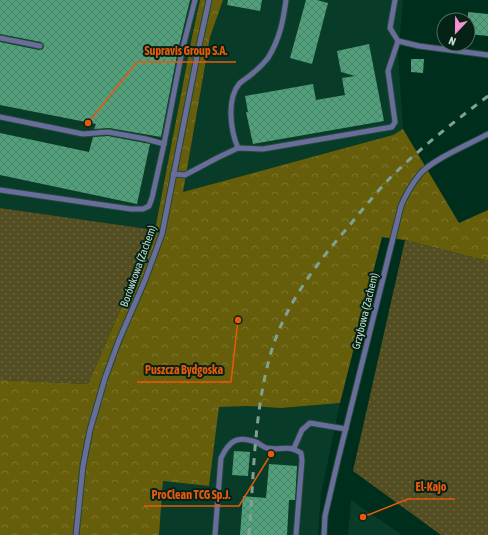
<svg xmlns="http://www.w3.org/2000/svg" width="488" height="535" viewBox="0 0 488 535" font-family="'Asap Condensed',sans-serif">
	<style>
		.built { fill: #083c28 }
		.grass { fill: url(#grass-dots) }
		.forest { fill: url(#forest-crowns) }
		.building { fill: url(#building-cross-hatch) }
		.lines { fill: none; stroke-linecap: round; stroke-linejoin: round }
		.lane-casing { stroke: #1f4a39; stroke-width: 7 }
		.lane { stroke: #6a6c99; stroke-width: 5 }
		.rail { stroke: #80a292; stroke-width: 3; stroke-dasharray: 7 7; stroke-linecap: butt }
		.labels { text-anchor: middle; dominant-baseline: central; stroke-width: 4; stroke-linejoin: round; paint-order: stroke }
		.street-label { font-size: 11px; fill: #c2decf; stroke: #042216 }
		.leader { fill: none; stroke: #e8590c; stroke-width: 1.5 }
		.callout-dot { fill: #e8590c; stroke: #042216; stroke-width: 1.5 }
		.callout-label { font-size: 12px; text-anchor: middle; font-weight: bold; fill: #e8590c; stroke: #042216; stroke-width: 4; stroke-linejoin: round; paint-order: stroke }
	</style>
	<defs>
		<pattern id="grass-dots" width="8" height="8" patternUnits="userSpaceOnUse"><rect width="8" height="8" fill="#534d22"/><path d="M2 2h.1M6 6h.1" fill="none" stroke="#6a6641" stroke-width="1.8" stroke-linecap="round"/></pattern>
		<pattern id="forest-crowns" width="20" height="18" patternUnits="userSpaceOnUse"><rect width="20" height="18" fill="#675e0c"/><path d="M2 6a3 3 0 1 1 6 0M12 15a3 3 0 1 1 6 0" fill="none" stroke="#7b752e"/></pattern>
		<pattern id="building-cross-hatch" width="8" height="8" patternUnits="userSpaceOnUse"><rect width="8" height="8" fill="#529f7b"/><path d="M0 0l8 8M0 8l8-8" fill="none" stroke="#4b8369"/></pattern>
	</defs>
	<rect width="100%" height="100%" fill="#002e1c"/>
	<g class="built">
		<path d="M0 0H200L192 37 155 230 0 208Z"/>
		<path d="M223 0H403L398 54 403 129 393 135 183 192 210 37Z"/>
		<path d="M340 403 321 494 318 535H159L163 481 209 486 219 407 248 406 281 408Z"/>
		<path d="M351 500 402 535H348Z"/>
	</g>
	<g class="grass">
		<path d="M0 208 155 230 88 384 0 380Z"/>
		<path d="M405 240 488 261V535H441L353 471Z"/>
	</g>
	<path class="forest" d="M200 0H223L210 37 183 192 393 135 403 129 459 223 488 210V261L405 240 382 237 340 403 281 408 248 406 219 407 209 486 163 481 159 535H0V380L88 384 155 230 192 37Z"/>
	<g class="building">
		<path d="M0 0H190L178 50 161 137 109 128 94 129 96 124 0 105V42L39 50 43 49 44 46 41 42 0 34Z"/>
		<path d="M228 0H262L260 11 227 5Z"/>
		<path d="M306 0H317L328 3 312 64 290 58Z"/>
		<path d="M468 12 488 14V36L468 34Z"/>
		<path d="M369 44 384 121 253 144 246 112H248L245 96 313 84 316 100 345 95 342 78 355 76 341 72 337 51Z"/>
		<path d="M411 59H424L423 73 411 72Z"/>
		<path d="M0 133 89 152 93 137 108 136 150 144 137 204 0 175Z"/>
		<path d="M234 451 250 452 248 476 232 475Z"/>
		<path d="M269 464 297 466 295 500H289L287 535H240L243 496 266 498Z"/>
	</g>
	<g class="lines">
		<defs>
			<g id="lane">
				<path d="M395 0 390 28 398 41 419 46 488 55"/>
				<path d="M0 38 40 46"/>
				<path d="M0 117 83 134 108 132 146 139 164 144 152 198 149 206 143 209H131L0 190"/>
				<path d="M164 144 182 51 195 0"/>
				<path d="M238 148C231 132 226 100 239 84 243 80 249 77 253 73 258 69 264 63 268 58 280 38 283 22 286 0"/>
				<path d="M173 174 185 175 217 158 238 148 263 149 392 127 395 122 388 71 398 41"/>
				<path d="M294 448 302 430 310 423 346 429"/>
				<path d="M76 535 83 466 90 430 105 378 119 340 145 280 162 234 199 46 209 0"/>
				<path d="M215 535 221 458C229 441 237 435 256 442 260 444 263 447 267 448 281 451 288 444 301 453L302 460 296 535"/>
				<path d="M324 535 325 516 338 460 401 206C406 194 412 184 420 174 433 159 470 144 488 134"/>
			</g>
		</defs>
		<use href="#lane" class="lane-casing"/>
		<use href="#lane" class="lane"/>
		<path class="rail" d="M249 535C254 473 254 409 272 349 287 302 317 263 349 226 362 210 376 193 390 178 420 148 454 122 488 96"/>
	</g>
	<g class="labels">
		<g class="street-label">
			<text transform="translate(138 266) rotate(-70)">Borówkowa (Zachem)</text>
			<text transform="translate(365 311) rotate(-76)">Grzybowa (Zachem)</text>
		</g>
	</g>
	<path class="leader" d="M88 123L137 62H236M238 320L231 382H137M363 517L408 499H455M271 454L239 506H144"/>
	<g class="callout-dot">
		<circle cx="88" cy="123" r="4"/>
		<circle cx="238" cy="320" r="4"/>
		<circle cx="363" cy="517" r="4"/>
		<circle cx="271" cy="454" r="4"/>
	</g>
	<g class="callout-label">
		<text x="186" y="55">Supravis Group S.A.</text>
		<text x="184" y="374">Puszcza Bydgoska</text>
		<text x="431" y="491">El-Kajo</text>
		<text x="191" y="499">ProClean TCG Sp.J.</text>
	</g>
	<g transform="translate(456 32) rotate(202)"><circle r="19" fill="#042216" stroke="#506d60"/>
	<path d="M0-3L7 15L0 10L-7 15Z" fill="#f590d1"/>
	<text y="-6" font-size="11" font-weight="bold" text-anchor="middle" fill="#c2decf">N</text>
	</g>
</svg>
